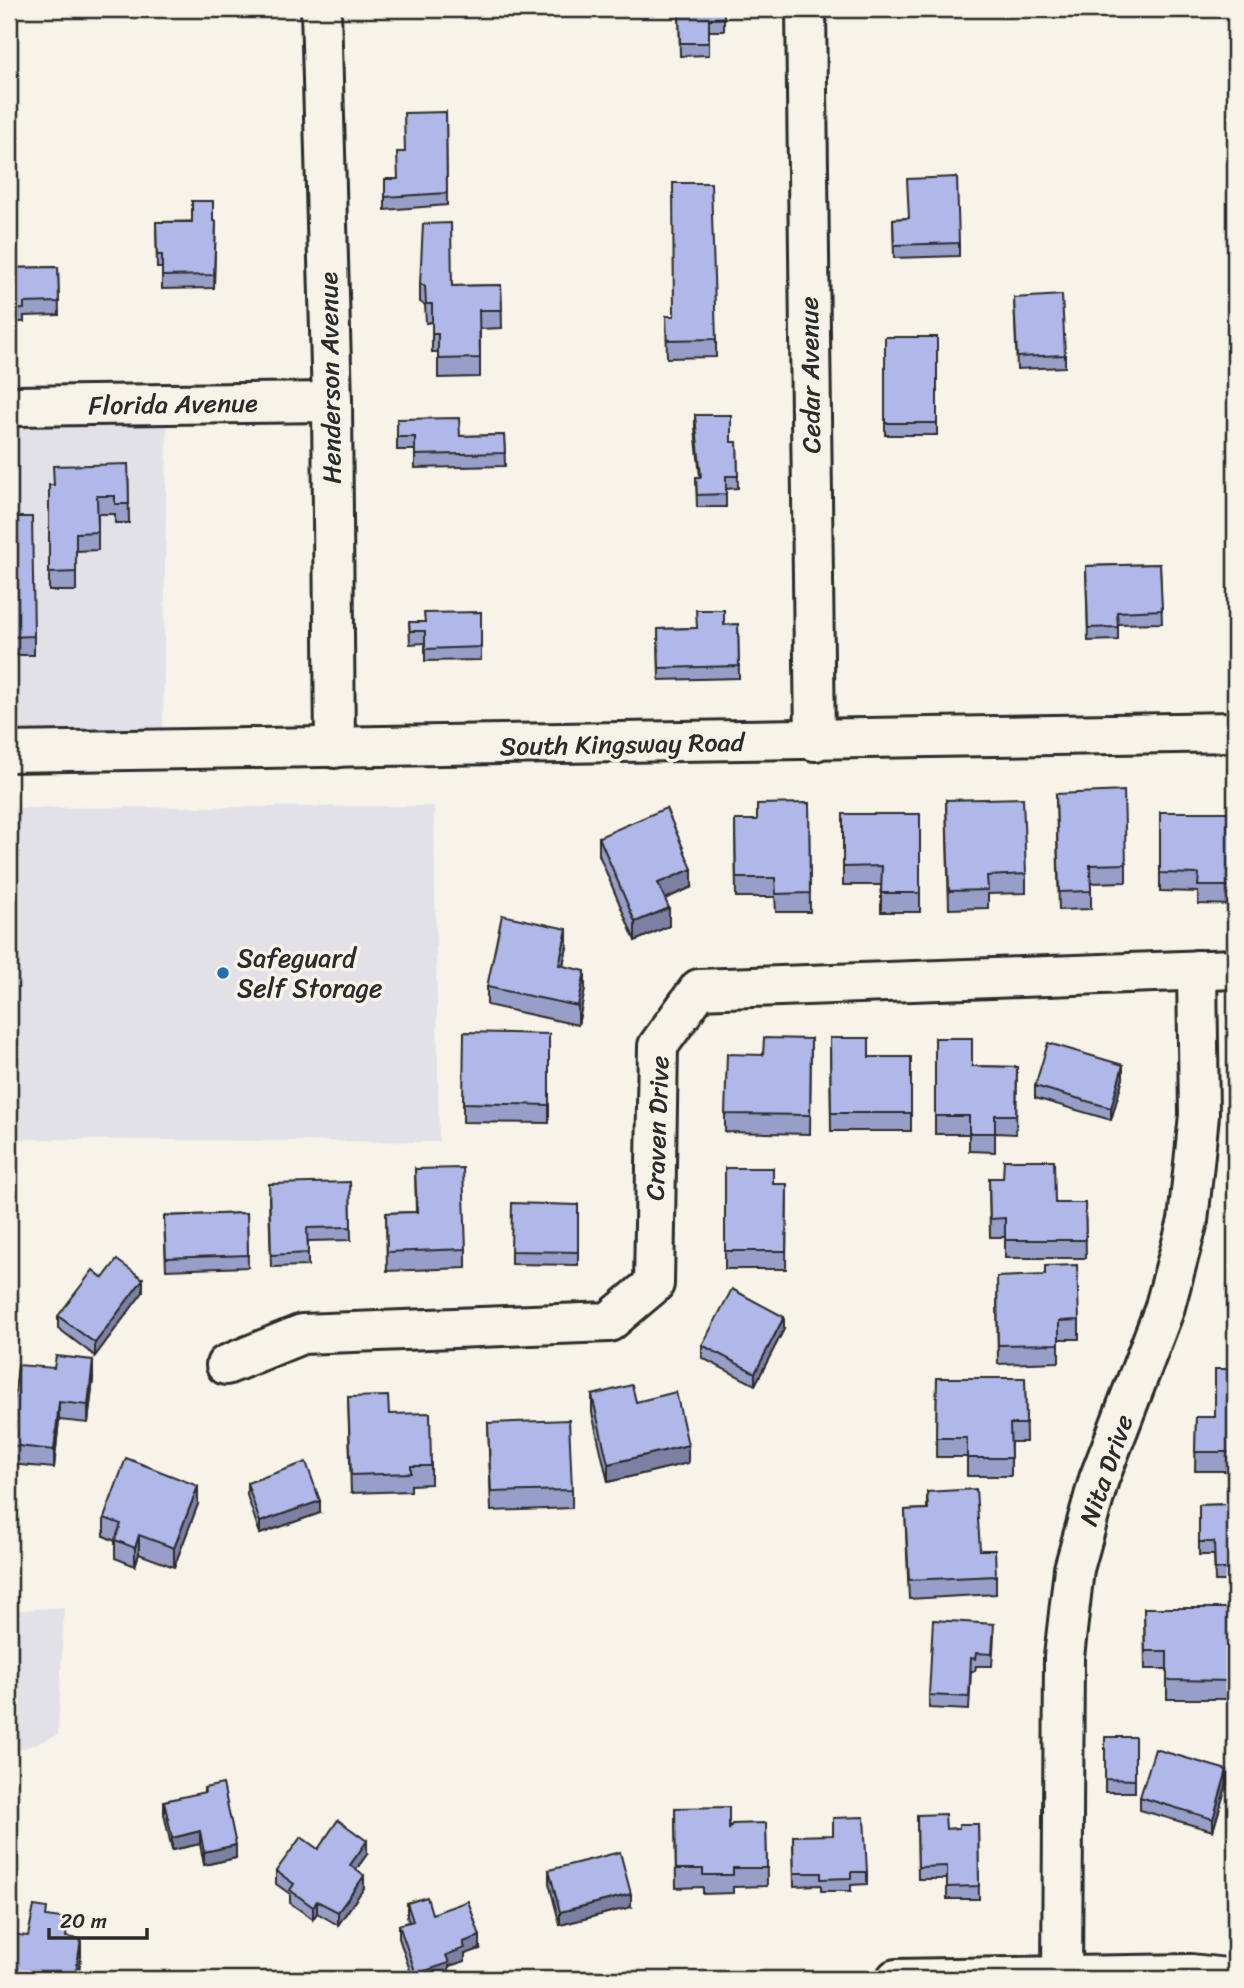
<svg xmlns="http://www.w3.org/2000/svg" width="1244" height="1988" viewBox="0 0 1244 1988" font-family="Sriracha,sans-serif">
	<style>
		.built { fill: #e2e1e8 }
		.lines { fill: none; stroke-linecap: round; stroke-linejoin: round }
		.minor-casing { stroke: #2b2b2b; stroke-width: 44 }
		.minor { stroke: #f7f3e8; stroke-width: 38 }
		.wall { fill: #979ec8; stroke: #2b2b2b; stroke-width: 2 }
		.shaded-wall { fill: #7b81a3; stroke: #2b2b2b; stroke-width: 2 }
		.building { fill: #b0b8e9; stroke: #2b2b2b; stroke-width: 2 }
		.poi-dot { fill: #1f6fb2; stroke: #f7f3e8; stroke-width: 2.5 }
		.labels { text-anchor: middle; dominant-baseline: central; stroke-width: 7; stroke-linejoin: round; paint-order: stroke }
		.street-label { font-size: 26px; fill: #2b2b2b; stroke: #f7f3e8 }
		.poi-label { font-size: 26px; fill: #2b2b2b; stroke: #f7f3e8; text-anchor: start }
	</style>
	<rect width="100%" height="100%" fill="#f7f3e8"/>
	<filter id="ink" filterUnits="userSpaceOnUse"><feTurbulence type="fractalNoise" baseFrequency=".0143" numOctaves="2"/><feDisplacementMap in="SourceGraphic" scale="14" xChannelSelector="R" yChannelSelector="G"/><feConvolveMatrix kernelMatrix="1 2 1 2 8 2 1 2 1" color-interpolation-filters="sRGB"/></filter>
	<g filter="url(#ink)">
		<g class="built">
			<path d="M167 421 163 733 9 735V423Z"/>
			<path d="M434 806 439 1142 9 1139V808Z"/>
			<path d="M64 1607 58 1735 9 1754V1611Z"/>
		</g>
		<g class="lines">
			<defs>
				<g id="minor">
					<path d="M321 9 332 402 335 748"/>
					<path d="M806 9 815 741"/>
					<path d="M14 406 332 402"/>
					<path d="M9 752 1235 732"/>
					<path d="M226 1365 302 1334 609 1322 654 1284 658 1046 699 989 1235 969"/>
					<path d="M896 1979 1191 1974 1235 1979"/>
					<path d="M1062 1979 1064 1657 1074 1569 1099 1479 1164 1310 1188 1221 1199 1115 1197 970"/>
				</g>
			</defs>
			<use href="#minor" class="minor-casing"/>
			<use href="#minor" class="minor"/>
		</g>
		<g class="wall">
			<path d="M679 9H724V31H709V55L680 56Z"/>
			<path d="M446 112 447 205 385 210V179H398L405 152Z"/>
			<path d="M908 218 959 243V256L894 258 893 219Z"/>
			<path d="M216 221 214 288 162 289V268H157L156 222Z"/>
			<path d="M58 267 59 315 24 316V322H9V268Z"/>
			<path d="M420 284 452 286 501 285 502 328 480 329V377L438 378V352H432V322L426 323 425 305 420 302Z"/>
			<path d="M1014 298 1065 355V367L1017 369Z"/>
			<path d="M666 316 716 339V357L667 358Z"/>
			<rect x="885" y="337" width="52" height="98"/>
			<path d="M695 415 731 442H737L738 488 726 489V507H697L696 477H700L695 428Z"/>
			<path d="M397 419 460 436 504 435 505 466 415 468V450H397Z"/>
			<path d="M128 464 129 523H115V514H98V550L76 551V591H49V485H53Z"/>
			<path d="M9 517 34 636V655H9Z"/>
			<path d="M1160 564 1162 623 1118 624V640L1088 641 1086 566Z"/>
			<path d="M481 612V660L425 661V643L410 644 409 622H425Z"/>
			<path d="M738 624 739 678 659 680 658 629 697 628 724 625Z"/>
			<path d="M1056 794 1126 864V882L1091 883V909L1059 910Z"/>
			<path d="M946 800 1026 874V893L988 894V908L949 909Z"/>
			<path d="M809 803 810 912H776L775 897H736L735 820H757Z"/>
			<path d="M1160 812H1235V905L1198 904V892L1160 891Z"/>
			<path d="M843 814H920V912H881V885H843Z"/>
			<path d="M599 837 692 887 665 899 669 926 635 941 599 855Z"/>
			<path d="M567 947 563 966 585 989 578 1025 487 1005V987Z"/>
			<path d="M549 1034V1123L463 1122V1103Z"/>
			<path d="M830 1038 869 1057H911V1131H831Z"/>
			<path d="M935 1038 972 1066 1017 1067 1016 1134 995 1133V1152L969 1151V1134H935Z"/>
			<path d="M811 1039 810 1134 725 1132V1114Z"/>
			<path d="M1123 1078 1111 1120 1035 1098V1086Z"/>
			<path d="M725 1168 773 1184H787L786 1269H725Z"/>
			<path d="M415 1169 466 1249V1268L387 1271 386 1213 416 1212Z"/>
			<path d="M989 1178 1055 1203H1085L1086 1258H1005V1237H990Z"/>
			<path d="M350 1182 351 1240 308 1241V1266L271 1267 269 1197Z"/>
			<path d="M578 1205V1265L511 1264V1251Z"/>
			<path d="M247 1213 248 1267 166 1270 164 1216Z"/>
			<path d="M103 1278 143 1292 95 1356 58 1328V1316Z"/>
			<path d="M997 1295 1079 1320V1339H1059V1362L998 1364Z"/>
			<path d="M784 1329 755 1385 702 1358V1345Z"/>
			<path d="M1235 1369V1471H1195L1196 1417H1215Z"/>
			<path d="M937 1378H1025L1026 1442H1011V1476H967V1457H936Z"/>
			<path d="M93 1379 88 1423 59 1420 54 1468 9 1464V1418L12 1419Z"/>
			<path d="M592 1395 636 1402 688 1463 608 1482 592 1413Z"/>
			<path d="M348 1397 389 1414 431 1466V1484L411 1485V1491L351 1493Z"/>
			<path d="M488 1423 572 1490V1508L491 1511Z"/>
			<path d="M247 1483 320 1513 260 1534 247 1495Z"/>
			<path d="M927 1492 980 1550 996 1576V1594L909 1599 905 1510 927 1509Z"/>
			<path d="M198 1504 174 1567 139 1554 135 1566 115 1558V1541L104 1536V1518Z"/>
			<path d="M1235 1504V1581H1215L1214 1555H1199V1505Z"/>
			<path d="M1144 1608H1234V1699H1167V1669H1145Z"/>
			<path d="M994 1636 992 1666H976L975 1671H971L969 1710 929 1708V1695Z"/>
			<rect x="1105" y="1737" width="30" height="55"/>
			<path d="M1227 1783 1213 1831 1140 1810V1797Z"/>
			<path d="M204 1788 236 1858 204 1865 200 1844 172 1850 164 1814V1801L204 1793Z"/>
			<path d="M675 1808 729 1830 766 1823 767 1886 733 1887V1893L703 1894V1887L676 1888Z"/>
			<path d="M917 1815 946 1829 959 1828 978 1824 979 1899H947V1879H918Z"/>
			<path d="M793 1836 867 1872V1884L851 1885V1891H821V1885L794 1886Z"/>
			<path d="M318 1849 367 1854 356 1870 364 1888 338 1925 317 1913 313 1919 290 1903V1894L276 1884V1871Z"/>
			<path d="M549 1870 631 1907 560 1925 549 1883Z"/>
			<path d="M407 1903 432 1914 480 1949 465 1954V1961L449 1966V1976L439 1979H413L399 1938V1925L409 1922 407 1916Z"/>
		</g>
		<g class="shaded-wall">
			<path d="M692 869V887L658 902V883Z"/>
			<path d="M669 908V926L635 941V922Z"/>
			<path d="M567 929V947L559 983V965Z"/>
			<path d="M585 971V989L578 1025V1006Z"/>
			<path d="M1123 1065V1078L1111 1120V1108Z"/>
			<path d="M143 1279V1292L95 1356V1343Z"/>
			<path d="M784 1317V1329L755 1385V1373Z"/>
			<path d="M93 1360V1379L88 1423V1405Z"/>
			<path d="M59 1402V1420L54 1468V1450Z"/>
			<path d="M688 1445V1463L608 1482V1464Z"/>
			<path d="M198 1486V1504L174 1567V1548Z"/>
			<path d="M320 1501V1513L260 1534V1522Z"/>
			<path d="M139 1535V1554L135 1566V1548Z"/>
			<path d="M1227 1770V1783L1213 1831V1819Z"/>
			<path d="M200 1831V1844L172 1850V1838Z"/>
			<path d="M367 1841V1854L350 1878V1865Z"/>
			<path d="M236 1845V1858L204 1865V1852Z"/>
			<path d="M364 1876V1888L338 1925V1912Z"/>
			<path d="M631 1894V1907L560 1925V1912Z"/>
			<path d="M317 1901V1913L313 1919V1907Z"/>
			<path d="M480 1936V1949L465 1954V1961L449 1966V1976L439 1979H416V1974L463 1942Z"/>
			<path d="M81 1939V1957L78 1979H75Z"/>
		</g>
		<g class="building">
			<path d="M679 9H724V18L709 19V43H680Z"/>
			<path d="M446 112 447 193 385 197V179H398L397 152H405L404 113Z"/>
			<path d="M957 177 959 243 894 245 893 219 909 218 907 179Z"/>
			<path d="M673 183H711L716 339 667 340 666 316H674Z"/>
			<path d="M192 201H213V221H216L214 275 162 276V255H157L156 222H192Z"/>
			<path d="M451 223 452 286 501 285 502 310H479L480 358 438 359V334H432V304H426L425 286 420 284 423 224Z"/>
			<path d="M58 267 59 302 24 303V309L9 310V268Z"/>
			<path d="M1062 295 1065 355 1017 357 1014 298Z"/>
			<rect x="885" y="337" width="52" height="86"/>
			<path d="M695 415H731V442H737L738 476H726V494L697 495 696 477H701Z"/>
			<path d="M459 418 460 436 504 435 505 453 415 455V437H397V419Z"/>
			<path d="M128 464 129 504H115V496H97L98 532 76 533V572L49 573V485H54L53 466Z"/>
			<path d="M9 517H32L34 636 9 637Z"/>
			<path d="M1160 564 1162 610 1117 612 1118 627 1088 628 1086 566Z"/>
			<path d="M696 610H724V625L738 624 739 666 659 668 658 629 697 628Z"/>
			<path d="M481 612V647L425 649V631H410L409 622H425L424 613Z"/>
			<path d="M1124 791 1126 864 1090 865 1091 891 1059 892 1056 794Z"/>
			<path d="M1023 798 1026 874 987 876 988 890 949 891 946 800Z"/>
			<path d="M809 803 810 893 776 894 775 878H736L735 820H757V804Z"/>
			<path d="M666 808 692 869 658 883 669 908 635 922 599 837Z"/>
			<path d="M1160 812H1235V886H1198L1199 874 1160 873Z"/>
			<path d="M843 814H920V893H881L882 866 843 867Z"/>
			<path d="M502 915 567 929 559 965 585 971 578 1006 487 987Z"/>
			<path d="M464 1032 549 1034V1105L463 1103Z"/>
			<path d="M764 1038 811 1039 810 1115 725 1114 727 1054 763 1055Z"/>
			<path d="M830 1038H869V1057H911V1113H831Z"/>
			<path d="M935 1038H972V1066L1017 1067 1016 1115H995V1133H969V1116H935Z"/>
			<path d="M1048 1043 1123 1065 1111 1108 1035 1086Z"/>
			<path d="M1004 1160H1054L1055 1203H1085L1086 1240H1005V1218L990 1219 989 1178H1003Z"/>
			<path d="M463 1168 466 1249 387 1252 386 1213 417 1212 415 1169Z"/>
			<path d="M725 1168H773V1184H787L786 1251H725Z"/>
			<path d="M350 1182 351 1227 307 1228 308 1253 271 1255 269 1184Z"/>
			<path d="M512 1203 578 1205V1252L511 1251Z"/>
			<path d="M247 1213 248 1255 166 1258 164 1216Z"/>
			<path d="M117 1260 143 1279 95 1343 58 1316 93 1270 103 1278Z"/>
			<path d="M1077 1265 1079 1320 1059 1321V1344L998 1345 997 1277 1045 1275V1266Z"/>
			<path d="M732 1289 784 1317 755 1373 702 1345Z"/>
			<path d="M56 1356 93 1360 88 1405 59 1402 54 1450 9 1445V1418L12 1419 18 1365 54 1368Z"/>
			<path d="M1215 1369H1235V1452H1195L1196 1417H1215Z"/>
			<path d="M937 1378H1025L1026 1424H1010L1011 1458H967V1438H936Z"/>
			<path d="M632 1385 636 1402 676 1392 688 1445 608 1464 592 1395Z"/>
			<path d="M388 1396 389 1414 430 1413 431 1466H411V1473L351 1475 348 1397Z"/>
			<path d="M569 1420 572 1490 491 1492 488 1423Z"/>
			<path d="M126 1458 198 1486 174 1548 139 1535 135 1548 115 1540 121 1524 104 1518Z"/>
			<path d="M306 1462 320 1501 260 1522 247 1483Z"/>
			<path d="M976 1489 980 1550H995L996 1576 909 1580 905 1510 928 1509 927 1492Z"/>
			<path d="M1235 1504V1569H1215L1214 1542H1199V1505Z"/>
			<path d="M1144 1608H1234V1681L1167 1680V1651H1145Z"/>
			<path d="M933 1620 994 1624 992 1654 976 1653 975 1659 971 1658 969 1697 929 1695Z"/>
			<path d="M1105 1737H1135V1780L1105 1779Z"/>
			<path d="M1155 1749 1227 1770 1213 1819 1140 1797Z"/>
			<path d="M223 1784 236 1845 204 1852 200 1831 172 1838 164 1801 205 1792 204 1788Z"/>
			<path d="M729 1807V1830L732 1824 766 1823 767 1868H733V1875H703V1869H676L675 1808Z"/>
			<path d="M945 1814 946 1829 959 1828V1824H978L979 1886 947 1887V1866L918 1867 917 1815Z"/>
			<path d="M864 1817 867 1872H851V1878L821 1879V1873H794L793 1836 833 1835V1818Z"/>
			<path d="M338 1820 367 1841 350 1865 364 1876 338 1912 317 1901 313 1907 290 1890 294 1884 276 1871 301 1837 318 1849Z"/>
			<path d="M620 1852 631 1894 560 1912 549 1870Z"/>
			<path d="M427 1897 432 1914 468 1901 480 1936 463 1942 465 1948 446 1955 449 1963 416 1974 399 1925 413 1921 407 1903Z"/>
			<path d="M34 1906 47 1908 46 1916 68 1919 66 1937 81 1939 75 1979H9V1934L28 1936Z"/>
		</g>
	</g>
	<circle class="poi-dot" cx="223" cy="973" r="7"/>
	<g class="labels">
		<g class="street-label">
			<text transform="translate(810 375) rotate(-91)">Cedar Avenue</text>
			<text transform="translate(330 378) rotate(-91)">Henderson Avenue</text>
			<text transform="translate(173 404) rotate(-1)">Florida Avenue</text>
			<text transform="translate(622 744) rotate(-1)">South Kingsway Road</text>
			<text transform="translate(657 1128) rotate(-88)">Craven Drive</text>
			<text transform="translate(1106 1470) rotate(-71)">Nita Drive</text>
		</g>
		<g class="poi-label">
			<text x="237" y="958">Safeguard<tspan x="237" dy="30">Self Storage</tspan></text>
		</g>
	</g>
	<rect width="1244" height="1988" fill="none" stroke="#f7f3e8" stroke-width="35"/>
	<rect x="18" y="18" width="1209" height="1953" fill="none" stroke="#2b2b2b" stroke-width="2.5" filter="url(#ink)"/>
	<path d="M49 1928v10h98v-10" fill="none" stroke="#2b2b2b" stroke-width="3.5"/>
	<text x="60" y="1928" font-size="21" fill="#2b2b2b" stroke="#f7f3e8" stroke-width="5" paint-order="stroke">20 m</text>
</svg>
